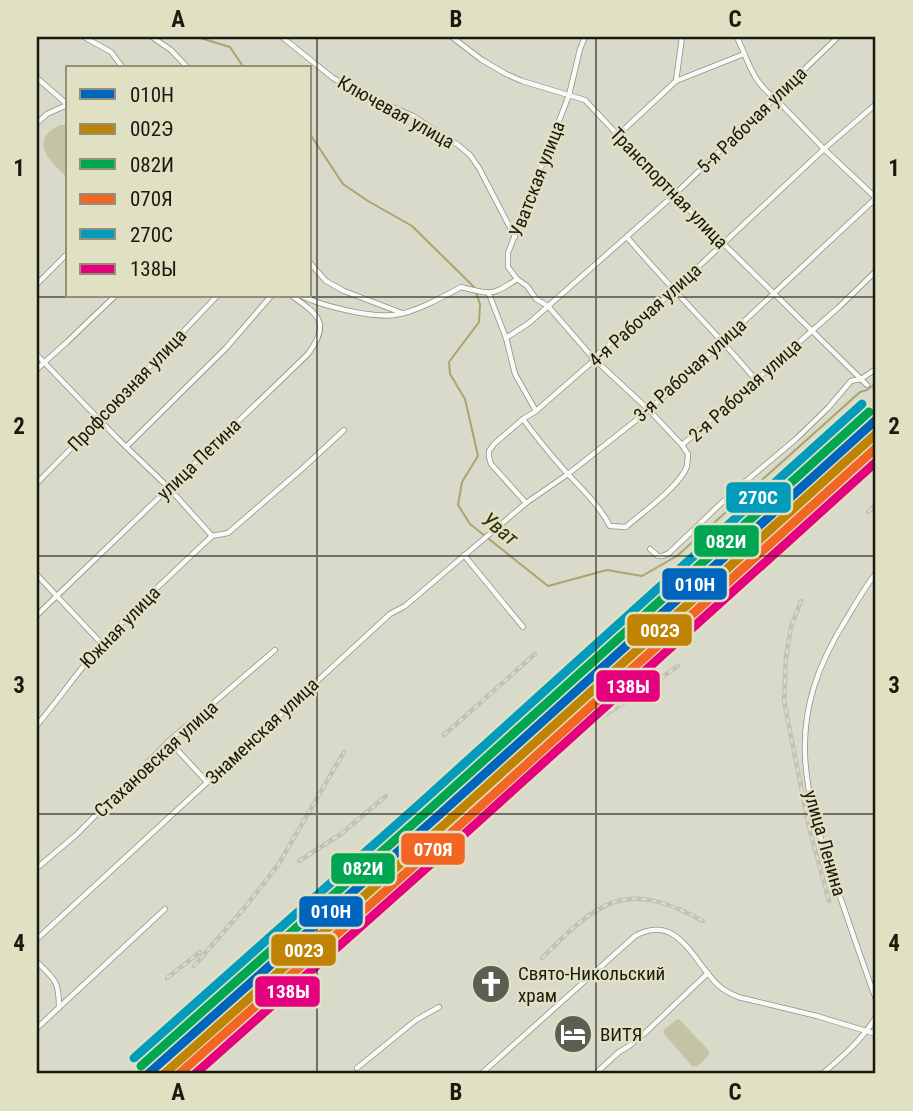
<svg xmlns="http://www.w3.org/2000/svg" width="913" height="1111" viewBox="0 0 913 1111" font-family="'Roboto Condensed',sans-serif">
	<style>
		.green { fill: #c3c4a5 }
		.lines { fill: none; stroke-linecap: round; stroke-linejoin: round }
		.stream { stroke: #a7a66e; stroke-width: 2 }
		.minor-casing { stroke: #909084; stroke-width: 6 }
		.minor { stroke: #f9f9f7; stroke-width: 4.5 }
		.rail-casing { stroke: #c1c1bc; stroke-width: 4.5 }
		.rail { stroke: #e0e1c3; stroke-width: 2; stroke-dasharray: 5; stroke-linecap: butt }
		.rail-1-casing { stroke: #e0e1c3; stroke-width: 14 }
		.rail-2-casing { stroke: #e0e1c3; stroke-width: 14 }
		.rail-3-casing { stroke: #e0e1c3; stroke-width: 14 }
		.rail-4-casing { stroke: #e0e1c3; stroke-width: 14 }
		.rail-5-casing { stroke: #e0e1c3; stroke-width: 14 }
		.rail-6-casing { stroke: #e0e1c3; stroke-width: 14 }
		.rail-1 { stroke: #0065bd; stroke-width: 9 }
		.rail-2 { stroke: #c08304; stroke-width: 9 }
		.rail-3 { stroke: #00a651; stroke-width: 9 }
		.rail-4 { stroke: #f26522; stroke-width: 9 }
		.rail-5 { stroke: #039bbb; stroke-width: 9 }
		.rail-6 { stroke: #e5007d; stroke-width: 9 }
		.grid { fill: none; stroke: #1a1a0f; stroke-width: 2; stroke-opacity: 0.55 }
		.labels { text-anchor: middle; dominant-baseline: central; stroke-width: 5; stroke-linejoin: round; paint-order: stroke }
		.street-label { font-size: 19px; fill: #1a1a0f; stroke: #e0e1c3 }
		.poi-label { font-size: 19px; fill: #1a1a0f; stroke: #e0e1c3; text-anchor: start }
		.water-label { font-size: 21px; font-style: italic; fill: #31310f; stroke: #e0e1c3 }
		.line-badge { stroke: #e0e1c3; stroke-width: 2.5 }
		.badge-label { font-size: 19px; text-anchor: middle; font-weight: bold; fill: #fff }
		.neatline { fill: none; stroke: #1a1a0f; stroke-width: 2.5 }
		.grid-label { font-size: 23px; text-anchor: middle; font-weight: bold; fill: #1a1a0f }
	</style>
	<rect width="100%" height="100%" fill="#dadaca"/>
	<g class="green">
		<path d="M60 125H68V178C51 162 27 141 60 125Z"/>
		<path d="M679 1019 709 1051 708 1056 698 1066H692L664 1034V1030L676 1020Z"/>
	</g>
	<g class="lines">
		<g class="stream">
			<path d="M197 37 230 47 244 68"/>
			<path d="M310 134 343 184 368 201 412 226 474 287 480 304 479 322 449 362 450 374 465 399 478 456 462 482 458 505 470 524 548 586 607 570 642 576 677 556 860 392 867 390 876 383"/>
		</g>
		<defs>
			<g id="minor">
				<path d="M84 37 111 52 123 68"/>
				<path d="M152 37 171 50 188 68"/>
				<path d="M282 37 333 78 361 93 413 116 458 145 470 155 479 168 515 237"/>
				<path d="M452 37 482 60 506 74 522 81 585 100 674 195 867 385"/>
				<path d="M585 37 580 49 569 95 508 253V267L517 279 527 286 536 299 548 306 593 358 649 410 682 445"/>
				<path d="M37 78 68 105"/>
				<path d="M676 81 682 37"/>
				<path d="M37 123 47 114 67 105"/>
				<path d="M618 135 676 81 744 54"/>
				<path d="M627 237C668 286 714 330 755 379"/>
				<path d="M310 263 326 281 344 291 402 313"/>
				<path d="M37 284 68 253"/>
				<path d="M489 294 506 338 515 374 536 411"/>
				<path d="M302 296C322 306 371 318 394 315 414 313 443 297 461 287 489 294 492 297 517 279"/>
				<path d="M506 338 529 323 674 195 838 37"/>
				<path d="M37 355 118 439 169 488 212 536"/>
				<path d="M37 369 67 342 115 296"/>
				<path d="M523 419C536 437 550 454 565 471 581 488 599 505 610 526L626 527C642 513 681 485 687 466 687 465 688 455 688 454L682 445 839 307 876 271"/>
				<path d="M126 447 226 348 271 296"/>
				<path d="M37 483 99 420 217 296"/>
				<path d="M526 503 491 464 489 457V451L494 444 523 419 536 411 592 362 593 358 664 299 824 149 876 104"/>
				<path d="M212 536 228 533 303 468 344 430"/>
				<path d="M650 549 658 556H663L669 553 733 492 796 439 828 408 851 381 861 379 876 369"/>
				<path d="M464 555 523 627"/>
				<path d="M876 573C865 587 856 603 847 618 784 717 801 784 837 888 850 925 862 962 876 999"/>
				<path d="M37 575 102 644"/>
				<path d="M37 615 308 354C331 323 319 315 292 296"/>
				<path d="M37 725C59 699 78 671 101 645 135 607 174 572 212 536"/>
				<path d="M170 742 207 782"/>
				<path d="M37 868 76 835 169 741 275 650"/>
				<path d="M37 939 390 614 405 606 526 503 568 474 649 410 876 198 824 149 775 98C752 82 748 60 737 37"/>
				<path d="M37 962C56 980 59 982 59 1008"/>
				<path d="M37 1028 165 909"/>
				<path d="M357 1068 416 1020 439 1007"/>
				<path d="M481 1074 635 936C678 912 693 962 719 986 725 991 731 994 738 997L817 1016 876 1034"/>
				<path d="M595 1074 619 1052 629 1046 646 1032 708 973"/>
				<path d="M822 1074C842 1057 862 1040 876 1017"/>
			</g>
		</defs>
		<use href="#minor" class="minor-casing"/>
		<use href="#minor" class="minor"/>
		<defs>
			<g id="rail">
				<path d="M868 512 876 505"/>
				<path d="M791 524 845 460"/>
				<path d="M757 555 839 495"/>
				<path d="M801 601 791 627 786 657 784 701 809 827 829 901"/>
				<path d="M444 735 535 654"/>
				<path d="M544 740 577 715 612 685"/>
				<path d="M467 802 527 758 589 725 644 690 678 666"/>
				<path d="M453 832 507 784"/>
				<path d="M299 861 341 834 386 796"/>
				<path d="M542 958C599 901 625 878 703 921"/>
				<path d="M194 966 246 906 278 865 344 752"/>
				<path d="M167 978 200 952"/>
			</g>
		</defs>
		<use href="#rail" class="rail-casing"/>
		<use href="#rail" class="rail"/>
		<defs>
			<path id="rail-1" d="M148 1074 438 816 876 420"/>
			<path id="rail-2" d="M164 1074 445 824 876 434"/>
			<path id="rail-3" d="M141 1066 431 808 869 412"/>
			<path id="rail-4" d="M179 1074 452 832 876 448"/>
			<path id="rail-5" d="M134 1058 424 800 862 404"/>
			<path id="rail-6" d="M195 1074 459 839 876 462"/>
		</defs>
		<use href="#rail-1" class="rail-1-casing"/>
		<use href="#rail-2" class="rail-2-casing"/>
		<use href="#rail-3" class="rail-3-casing"/>
		<use href="#rail-4" class="rail-4-casing"/>
		<use href="#rail-5" class="rail-5-casing"/>
		<use href="#rail-6" class="rail-6-casing"/>
		<use href="#rail-1" class="rail-1"/>
		<use href="#rail-2" class="rail-2"/>
		<use href="#rail-3" class="rail-3"/>
		<use href="#rail-4" class="rail-4"/>
		<use href="#rail-5" class="rail-5"/>
		<use href="#rail-6" class="rail-6"/>
	</g>
	<path class="grid" d="M317 37V1074M596 37V1074M37 297H876M37 556H876M37 814H876"/>
	<defs>
		<symbol id="church-disc" viewBox="-11 -11 22 22"><circle r="9.5" fill="#5d5d50" stroke="#e0e1c3"/><path d="M-1.2-6h2.4v3.5h3.3v2.4h-3.3V6h-2.4V-.1h-3.3v-2.4h3.3Z" fill="#fff"/></symbol>
		<symbol id="hotel-disc" viewBox="-11 -11 22 22"><circle r="9.5" fill="#5d5d50" stroke="#e0e1c3"/><path d="M-6-4.5h1.5V1H6V5H4.5V3h-9V5H-6ZM-4 0a1.8 1.8 0 1 1 3.6 0ZM.5 0V-2.5h3Q6-2.5 6 0Z" fill="#fff"/></symbol>
	</defs>
	<g fill-rule="evenodd">
		<use href="#church-disc" x="469" y="962" width="44" height="44"/>
		<use href="#hotel-disc" x="551" y="1012" width="44" height="44"/>
	</g>
	<g class="labels">
		<g class="street-label">
			<text transform="translate(396 112) rotate(29)">Ключевая улица</text>
			<text transform="translate(752 120) rotate(-44)">5-я Рабочая улица</text>
			<text transform="translate(537 179) rotate(-69)">Уватская улица</text>
			<text transform="translate(669 188) rotate(46)">Транспортная улица</text>
			<text transform="translate(645 315) rotate(-42)">4-я Рабочая улица</text>
			<text transform="translate(690 370) rotate(-42)">3-я Рабочая улица</text>
			<text transform="translate(127 390) rotate(-46)">Профсоюзная улица</text>
			<text transform="translate(745 390) rotate(-42)">2-я Рабочая улица</text>
			<text transform="translate(199 459) rotate(-44)">улица Петина</text>
			<text transform="translate(120 627) rotate(-46)">Южная улица</text>
			<text transform="translate(262 731) rotate(-43)">Знаменская улица</text>
			<text transform="translate(156 759) rotate(-43)">Стахановская улица</text>
			<text transform="translate(825 843) rotate(74)">улица Ленина</text>
		</g>
		<g class="poi-label">
			<text x="518" y="973">Свято-Никольский<tspan x="518" dy="22">храм</tspan></text>
			<text x="600" y="1034">ВИТЯ</text>
		</g>
		<g class="water-label">
			<text transform="translate(500 529) rotate(39)">Уват</text>
		</g>
	</g>
	<g class="line-badge">
		<rect x="725" y="481" width="67" height="33" rx="7" fill="#039bbb"/>
		<rect x="693" y="524" width="67" height="34" rx="7" fill="#00a651"/>
		<rect x="661" y="567" width="67" height="34" rx="7" fill="#0065bd"/>
		<rect x="626" y="613" width="67" height="34" rx="7" fill="#c08304"/>
		<rect x="595" y="669" width="66" height="34" rx="7" fill="#e5007d"/>
		<rect x="400" y="832" width="66" height="34" rx="7" fill="#f26522"/>
		<rect x="330" y="852" width="66" height="33" rx="7" fill="#00a651"/>
		<rect x="298" y="895" width="66" height="33" rx="7" fill="#0065bd"/>
		<rect x="270" y="933" width="67" height="34" rx="7" fill="#c08304"/>
		<rect x="254" y="975" width="67" height="33" rx="7" fill="#e5007d"/>
	</g>
	<g class="badge-label">
		<text x="758" y="504">270С</text>
		<text x="726" y="548">082И</text>
		<text x="695" y="591">010Н</text>
		<text x="660" y="637">002Э</text>
		<text x="628" y="693">138Ы</text>
		<text x="433" y="856">070Я</text>
		<text x="363" y="875">082И</text>
		<text x="331" y="918">010Н</text>
		<text x="304" y="957">002Э</text>
		<text x="288" y="998">138Ы</text>
	</g>
	<rect width="913" height="1111" fill="none" stroke="#e0e1c3" stroke-width="77"/>
	<rect x="66" y="66" width="245" height="231" fill="#e0e1c3" stroke="#91917b" stroke-width="2"/>
	<rect x="80" y="89" width="35" height="10" fill="#0065bd" stroke="#91917b" stroke-width="2"/>
	<text x="130" y="102" font-size="21" fill="#1a1a0f">010Н</text>
	<rect x="80" y="124" width="35" height="10" fill="#c08304" stroke="#91917b" stroke-width="2"/>
	<text x="130" y="136" font-size="21" fill="#1a1a0f">002Э</text>
	<rect x="80" y="159" width="35" height="10" fill="#00a651" stroke="#91917b" stroke-width="2"/>
	<text x="130" y="172" font-size="21" fill="#1a1a0f">082И</text>
	<rect x="80" y="194" width="35" height="10" fill="#f26522" stroke="#91917b" stroke-width="2"/>
	<text x="130" y="206" font-size="21" fill="#1a1a0f">070Я</text>
	<rect x="80" y="229" width="35" height="10" fill="#039bbb" stroke="#91917b" stroke-width="2"/>
	<text x="130" y="242" font-size="21" fill="#1a1a0f">270С</text>
	<rect x="80" y="264" width="35" height="10" fill="#e5007d" stroke="#91917b" stroke-width="2"/>
	<text x="130" y="276" font-size="21" fill="#1a1a0f">138Ы</text>
	<rect x="38" y="38" width="836" height="1034" class="neatline"/>
	<g class="grid-label">
		<text x="178" y="27">A</text>
		<text x="456" y="27">B</text>
		<text x="735" y="27">C</text>
		<text x="19" y="176">1</text>
		<text x="894" y="176">1</text>
		<text x="19" y="434">2</text>
		<text x="894" y="434">2</text>
		<text x="19" y="693">3</text>
		<text x="894" y="693">3</text>
		<text x="19" y="951">4</text>
		<text x="894" y="951">4</text>
		<text x="178" y="1100">A</text>
		<text x="456" y="1100">B</text>
		<text x="735" y="1100">C</text>
	</g>
</svg>
